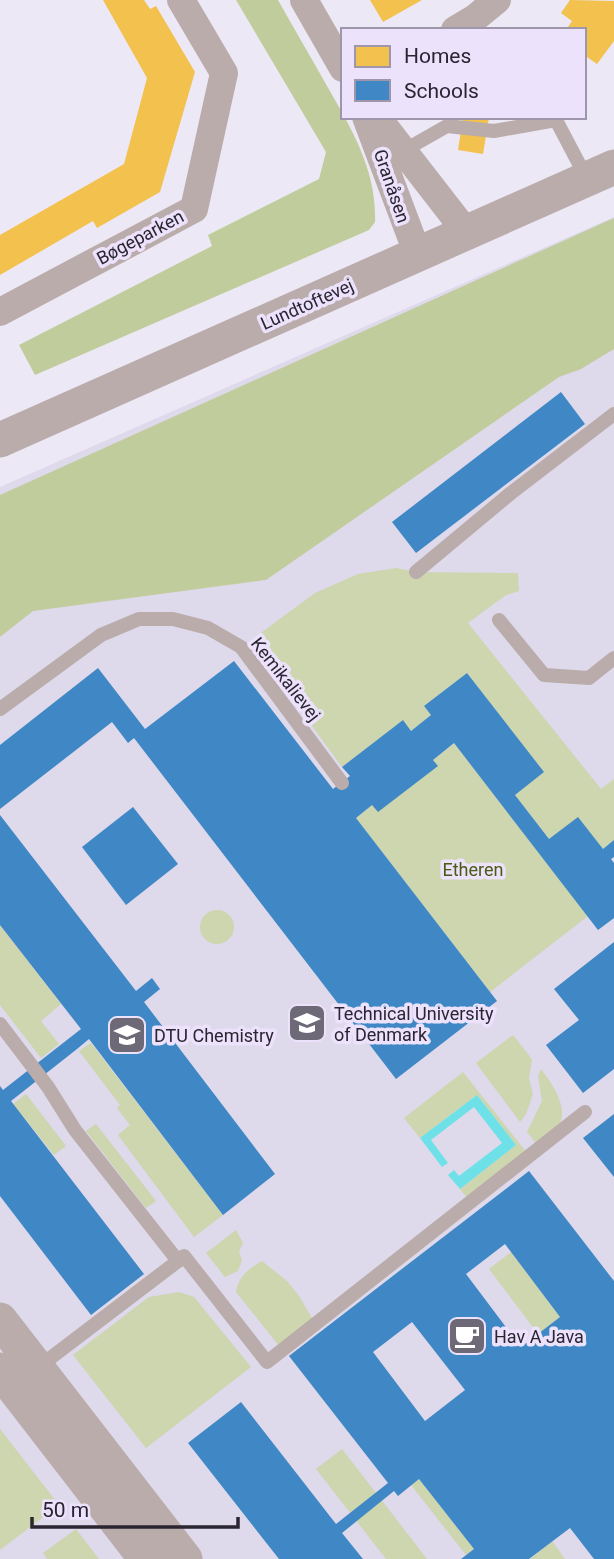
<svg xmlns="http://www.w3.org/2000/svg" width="614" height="1559" viewBox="0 0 614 1559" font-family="Roboto,sans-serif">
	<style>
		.education { fill: #ded9eb }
		.green { fill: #cdd6ae }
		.forest { fill: #c1cc9c }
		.water { fill: #6ee1e8 }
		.homes { fill: #f2c14e }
		.schools { fill: #3f88c5; fill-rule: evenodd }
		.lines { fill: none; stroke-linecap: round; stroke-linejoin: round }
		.service { stroke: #baacaa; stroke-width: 14 }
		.minor { stroke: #baacaa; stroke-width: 28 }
		.tertiary { stroke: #baacaa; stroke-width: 35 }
		.labels { text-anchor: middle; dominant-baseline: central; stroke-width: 7; stroke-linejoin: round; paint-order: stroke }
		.street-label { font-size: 18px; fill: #2a2531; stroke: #ece2fc }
		.park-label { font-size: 18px; fill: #4b5a13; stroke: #ece2fc }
		.poi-label { font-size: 18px; fill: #2a2531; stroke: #ece2fc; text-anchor: start }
	</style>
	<rect width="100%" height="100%" fill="#ede8f6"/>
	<path class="education" d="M614 217V1559H0V487Z"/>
	<g class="green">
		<path d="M396 568 416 572 518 573 519 591 506 595 468 623 601 789 614 779V840L603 849 549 839 515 795 543 772 467 673 424 706 431 715 411 731 402 721 342 767 250 641 315 593 358 574Z"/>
		<path d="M454 743 588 916 490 992 356 818 372 805 437 765 433 760Z"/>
		<circle cx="217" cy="927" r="17"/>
		<path d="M0 925 61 1004 41 1021 59 1044 41 1058 0 1005Z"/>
		<path d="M513 1035 532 1059 529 1078 533 1094 526 1114 520 1122 476 1063Z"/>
		<path d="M91 1043 223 1215 194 1237 118 1135 130 1125 117 1108 120 1105 79 1051Z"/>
		<path d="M541 1069C553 1085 572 1111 556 1131 551 1137 543 1141 538 1146L527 1132 542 1101 538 1076Z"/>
		<path d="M463 1072 527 1153 468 1199 460 1189 516 1145 477 1095 420 1138 404 1118Z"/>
		<path d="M26 1094 66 1146 54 1155 13 1104Z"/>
		<path d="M96 1124 156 1201 146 1208 86 1131Z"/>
		<path d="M236 1230 243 1243 239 1251 242 1260 238 1271 225 1277 206 1253Z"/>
		<path d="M511 1252 560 1317 538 1334 489 1269Z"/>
		<path d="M262 1261 287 1281 299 1296 313 1320 279 1346 236 1292C239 1275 249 1269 262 1261Z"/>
		<path d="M179 1292 194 1297 251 1367 146 1448 73 1355 149 1297Z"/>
		<path d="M0 1429 59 1505 0 1550Z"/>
		<path d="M342 1449 427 1559H386L316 1469Z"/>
		<path d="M419 1479 474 1549 466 1555 411 1485Z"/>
		<path d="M76 1529 99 1559H47L43 1553Z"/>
		<path d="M552 1541 565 1559H530Z"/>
	</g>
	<g class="forest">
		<path d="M236 0H278C294 29 311 57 327 86 351 128 377 170 375 222L369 230 35 375 19 345 212 246 208 235 319 179 326 152Z"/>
		<path d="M614 218V349L581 369 559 377 266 580 33 611 0 637V495Z"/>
	</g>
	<path class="water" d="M477 1095 516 1145 460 1189 448 1175 454 1170 459 1176 502 1143 474 1107 431 1140 448 1163 442 1167 420 1138Z"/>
	<g class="homes">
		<path d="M103 0H144L150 9 156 6 195 72 160 192 97 228 93 221 0 275V235L124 164 147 78Z"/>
		<path d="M370 0H422L383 22Z"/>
		<path d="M570 0 614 1V41L597 64 584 55V30H566L572 21 561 13Z"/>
		<path d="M463 117H489L483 154 458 150Z"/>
	</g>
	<g class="schools">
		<path d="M561 392 585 424 416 553 392 522Z"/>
		<path d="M234 661 333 789 350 776 342 767 403 720 411 731 431 715 424 706 467 673 544 772 515 795 549 839 578 817 603 849 614 840V857L611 859 614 863V918L598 930 454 743 433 760 438 766 378 812 372 805 356 818 497 1001 396 1079 134 738 128 743 112 722 0 809V745L98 668 145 729Z"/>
		<path d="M133 807 178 864 126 905 82 847Z"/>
		<path d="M0 815 136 991 152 978 160 989 144 1002 275 1174 223 1215 89 1039 77 1049 11 1101 144 1274 91 1315 0 1196V1086L3 1090 81 1029 0 925Z"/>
		<path d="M614 942V1069L583 1093 546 1045 579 1020 554 989Z"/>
		<path d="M614 1114V1177L583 1138Z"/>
		<path d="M529 1171 614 1281V1559H594L570 1528 529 1559H461L474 1549 419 1479 398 1496 394 1491 342 1533 363 1559H279L188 1443 241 1402 336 1524 388 1483 289 1356ZM505 1244 560 1317 521 1347 466 1274ZM412 1322 465 1390 425 1421 373 1352Z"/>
	</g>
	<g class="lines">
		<g class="service">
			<path d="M403 151 447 126 494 131 556 120 587 179"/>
			<path d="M416 572 511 493 614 414"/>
			<path d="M499 620 544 675 589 678 614 658"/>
			<path d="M0 709 101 635 139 619H173L208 628 241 647 342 783"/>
			<path d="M0 1024 48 1087 75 1130 178 1261 36 1369"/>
			<path d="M178 1261 184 1256 267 1362 585 1112"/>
		</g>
		<g class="minor">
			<path d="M304 0 343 68"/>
			<path d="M455 30 475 18 497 0"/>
			<path d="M366 117 418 255"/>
			<path d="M377 117 467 233"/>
			<path d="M0 312 194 209 224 73 181 0"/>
		</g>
		<g class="tertiary">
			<path d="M0 440 614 167"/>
			<path d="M0 1320 185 1559"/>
			<path d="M0 1370 146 1559"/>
		</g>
	</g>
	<defs>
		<symbol id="university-square" viewBox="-11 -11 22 22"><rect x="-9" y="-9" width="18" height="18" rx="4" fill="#6e6976" stroke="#ece2fc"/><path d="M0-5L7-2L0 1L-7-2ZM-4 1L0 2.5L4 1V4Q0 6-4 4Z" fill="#fff"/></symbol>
		<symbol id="cafe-square" viewBox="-11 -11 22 22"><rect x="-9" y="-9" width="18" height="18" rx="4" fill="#6e6976" stroke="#ece2fc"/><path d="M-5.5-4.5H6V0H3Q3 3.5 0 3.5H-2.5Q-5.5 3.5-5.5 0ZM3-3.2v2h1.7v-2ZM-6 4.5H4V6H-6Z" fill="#fff"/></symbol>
	</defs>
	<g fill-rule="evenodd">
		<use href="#university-square" x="285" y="1001" width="44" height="44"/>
		<use href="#university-square" x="105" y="1013" width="44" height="44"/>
		<use href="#cafe-square" x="445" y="1314" width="44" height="44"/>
	</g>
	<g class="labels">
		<g class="street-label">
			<text transform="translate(392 186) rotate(71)">Granåsen</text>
			<text transform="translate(140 237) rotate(-28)">Bøgeparken</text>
			<text transform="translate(307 304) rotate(-24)">Lundtoftevej</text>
			<text transform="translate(286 679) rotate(52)">Kemikalievej</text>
		</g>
		<g class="park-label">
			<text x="473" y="869">Etheren</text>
		</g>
		<g class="poi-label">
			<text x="334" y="1013">Technical University<tspan x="334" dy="21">of Denmark</tspan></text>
			<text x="154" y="1035">DTU Chemistry</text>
			<text x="494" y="1336">Hav A Java</text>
		</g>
	</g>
	<rect x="341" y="28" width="245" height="91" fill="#ece2fc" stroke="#9e96ab" stroke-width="2"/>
	<rect x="355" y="46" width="35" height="21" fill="#f2c14e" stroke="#9e96ab" stroke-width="2"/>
	<text x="404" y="63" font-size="21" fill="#2a2531">Homes</text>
	<rect x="355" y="80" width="35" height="21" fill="#3f88c5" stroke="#9e96ab" stroke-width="2"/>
	<text x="404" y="98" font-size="21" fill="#2a2531">Schools</text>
	<path d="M32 1517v10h206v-10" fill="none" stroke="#2a2531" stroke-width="3.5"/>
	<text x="42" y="1517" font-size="21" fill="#2a2531" stroke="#ece2fc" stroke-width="5" paint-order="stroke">50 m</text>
</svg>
